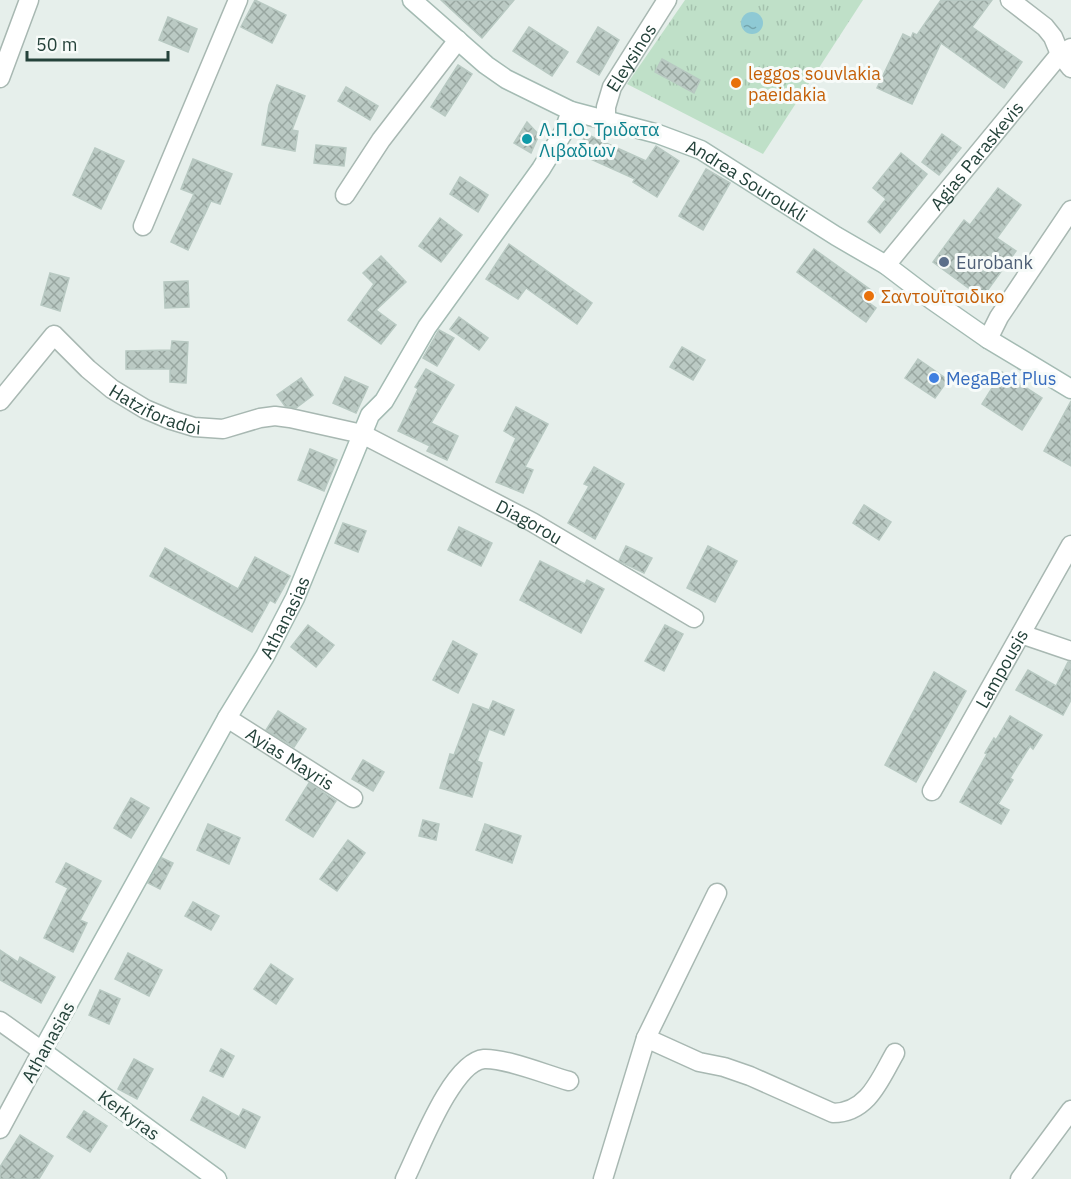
<svg xmlns="http://www.w3.org/2000/svg" width="1071" height="1179" viewBox="0 0 1071 1179" font-family="'IBM Plex Sans',sans-serif">
	<style>
		.grass { fill: url(#grass-tufts) }
		.water { fill: url(#water-ripples) }
		.building { fill: url(#building-cross-hatch); stroke: #b8c9c2; stroke-width: 1.5 }
		.lines { fill: none; stroke-linecap: round; stroke-linejoin: round }
		.street-casing { stroke: #a8b8b2; stroke-width: 21 }
		.secondary-casing { stroke: #a4bbb3; stroke-width: 21 }
		.street { stroke: #fff; stroke-width: 18 }
		.secondary { stroke: #fff; stroke-width: 18 }
		.food-dot { fill: #e8710a; stroke: #f7fbf9; stroke-width: 2 }
		.culture-dot { fill: #0f9aa8; stroke: #f7fbf9; stroke-width: 2 }
		.service-dot { fill: #5c6f8a; stroke: #f7fbf9; stroke-width: 2 }
		.shop-dot { fill: #3f7fe0; stroke: #f7fbf9; stroke-width: 2 }
		.labels { text-anchor: middle; dominant-baseline: central; stroke-width: 6; stroke-linejoin: round; paint-order: stroke }
		.street-label { font-size: 18px; fill: #24423a; stroke: #f7fbf9 }
		.food-label { font-size: 18px; fill: #c56008; stroke: #f7fbf9; text-anchor: start }
		.culture-label { font-size: 18px; fill: #0d838f; stroke: #f7fbf9; text-anchor: start }
		.service-label { font-size: 18px; fill: #4e5e75; stroke: #f7fbf9; text-anchor: start }
		.shop-label { font-size: 18px; fill: #366cbe; stroke: #f7fbf9; text-anchor: start }
	</style>
	<defs>
		<pattern id="grass-tufts" width="24" height="20" patternUnits="userSpaceOnUse" patternTransform="scale(1.5)"><rect width="24" height="20" fill="#bfe0c8"/><path d="M3 7l-1-3M5 7V3M7 7l1-3M15 17l-1-3M17 17v-4M19 17l1-3" fill="none" stroke="#a4c1ad"/></pattern>
		<pattern id="water-ripples" width="26" height="14" patternUnits="userSpaceOnUse" patternTransform="scale(1.5)"><rect width="26" height="14" fill="#8ec9d4"/><path d="M2 4q2-2 4 0t4 0M15 11q2-2 4 0t4 0" fill="none" stroke="#74a5ad"/></pattern>
		<pattern id="building-cross-hatch" width="8" height="8" patternUnits="userSpaceOnUse" patternTransform="scale(1.5)"><rect width="8" height="8" fill="#bbcac4"/><path d="M0 0l8 8M0 8l8-8" fill="none" stroke="#98a6a0"/></pattern>
	</defs>
	<rect width="100%" height="100%" fill="#e6efeb"/>
	<path class="grass" d="M685 0H863L763 154 627 84Z"/>
	<circle class="water" cx="752" cy="23" r="11"/>
	<g class="building">
		<path d="M255 0 286 15 272 43 241 27Z"/>
		<path d="M441 0H514L482 38Z"/>
		<path d="M941 0H992L972 27 1022 62 1004 88 941 43 912 104 877 88 903 34 911 38 913 33 917 35Z"/>
		<path d="M168 17 197 29 188 52 159 40Z"/>
		<path d="M529 27 568 52 552 76 513 51Z"/>
		<path d="M598 27 619 40 599 75 577 62Z"/>
		<path d="M662 59 700 80 694 93 655 72Z"/>
		<path d="M458 65 472 74 445 116 431 107Z"/>
		<path d="M277 85 305 96 292 130 298 131 295 151 262 145 269 105Z"/>
		<path d="M346 87 378 106 370 120 338 101Z"/>
		<path d="M527 122 539 135 531 153 514 143Z"/>
		<path d="M586 134 646 161 656 146 679 161 657 197 633 182 635 179 577 153Z"/>
		<path d="M942 134 961 148 939 175 922 162Z"/>
		<path d="M316 145 346 148 344 166 314 163Z"/>
		<path d="M95 148 124 161 101 209 73 195Z"/>
		<path d="M901 153 927 174 880 233 868 222 886 199 873 188Z"/>
		<path d="M193 159 232 174 220 204 211 201 188 250 171 242 194 194 181 189Z"/>
		<path d="M706 169 730 183 703 230 679 216Z"/>
		<path d="M460 177 488 195 478 212 450 194Z"/>
		<path d="M998 188 1021 205 997 238 1016 251 982 298 933 262 964 220 970 225Z"/>
		<path d="M440 218 462 235 441 262 419 246Z"/>
		<path d="M509 244 592 303 577 324 526 288 518 299 486 279Z"/>
		<path d="M814 249 875 293 868 302 876 308 866 322 797 272Z"/>
		<path d="M381 256 406 282 376 310 396 325 381 344 348 320 374 284 363 273Z"/>
		<path d="M50 273 69 278 60 311 41 305Z"/>
		<path d="M188 281 189 307 165 308 164 282Z"/>
		<path d="M459 317 488 338 479 350 450 329Z"/>
		<path d="M439 330 454 338 437 366 423 358Z"/>
		<path d="M172 341 188 342 186 383 170 382V369H126V351L171 350Z"/>
		<path d="M682 347 705 360 693 380 670 367Z"/>
		<path d="M918 359 948 380 935 398 905 378Z"/>
		<path d="M426 369 454 385 431 423 458 436 447 460 427 451 430 446 398 431 418 389 415 387Z"/>
		<path d="M1002 372 1042 398 1022 430 982 404Z"/>
		<path d="M345 377 368 387 356 413 333 403Z"/>
		<path d="M301 378 313 395 296 408 285 406 277 395Z"/>
		<path d="M1071 401V466L1044 451Z"/>
		<path d="M516 407 548 424 525 467 533 470 523 493 496 482 516 438 504 431Z"/>
		<path d="M310 449 337 460 324 491 298 480Z"/>
		<path d="M594 467 624 484 595 539 568 523 589 486 584 484Z"/>
		<path d="M864 505 891 522 879 540 853 523Z"/>
		<path d="M343 523 366 531 358 552 335 543Z"/>
		<path d="M459 527 492 543 481 566 448 550Z"/>
		<path d="M626 546 652 558 644 573 619 561Z"/>
		<path d="M708 546 737 561 715 602 687 588Z"/>
		<path d="M165 548 238 589 255 557 290 576 275 603 270 600 252 632 150 576Z"/>
		<path d="M540 561 585 584 587 580 604 589 581 633 520 600Z"/>
		<path d="M308 625 334 645 316 667 291 647Z"/>
		<path d="M665 625 683 634 664 671 645 661Z"/>
		<path d="M453 641 477 654 458 693 433 680Z"/>
		<path d="M1068 662H1071V700L1063 715 1016 690 1028 670 1056 686Z"/>
		<path d="M934 672 966 691 916 782 885 765Z"/>
		<path d="M493 701 514 710 504 735 489 729 477 761 482 763 472 797 440 788 450 754 454 755 473 704 489 710Z"/>
		<path d="M278 711 306 729 294 747 266 730Z"/>
		<path d="M1010 716 1042 735 1033 749 1030 746 1010 778 1013 780 998 804 1009 810 1001 824 960 802 987 754 985 753 994 738 996 740Z"/>
		<path d="M363 760 384 772 373 791 352 779Z"/>
		<path d="M309 783 336 801 313 837 286 820Z"/>
		<path d="M131 798 149 808 131 838 114 828Z"/>
		<path d="M423 820 439 824 436 840 419 836Z"/>
		<path d="M208 824 240 838 229 864 197 850Z"/>
		<path d="M485 824 521 836 512 863 476 850Z"/>
		<path d="M348 840 365 853 337 891 320 879Z"/>
		<path d="M162 858 173 863 160 889 148 883Z"/>
		<path d="M66 863 101 881 80 920 87 923 73 952 44 938 68 888 56 882Z"/>
		<path d="M193 902 219 916 211 930 185 916Z"/>
		<path d="M0 950 18 962 20 957 55 977 41 1003 0 980Z"/>
		<path d="M128 953 162 970 149 996 115 979Z"/>
		<path d="M271 964 293 979 276 1004 254 989Z"/>
		<path d="M100 990 120 999 109 1024 89 1015Z"/>
		<path d="M221 1049 234 1056 223 1077 210 1071Z"/>
		<path d="M134 1059 153 1069 137 1099 118 1089Z"/>
		<path d="M203 1097 239 1117 243 1109 260 1117 245 1148 191 1120Z"/>
		<path d="M84 1111 107 1126 90 1152 67 1137Z"/>
		<path d="M20 1135 53 1156 39 1179H0V1167Z"/>
	</g>
	<g class="lines">
		<defs>
			<g id="street">
				<path d="M1010 0 1045 27 1053 37 1060 54 1071 68"/>
				<path d="M0 78 29 0"/>
				<path id="s1" d="M606 119V107L612 87 667 0"/>
				<path d="M345 195 381 140 458 40"/>
				<path d="M143 226 238 0"/>
				<path id="s2" d="M886 265 1060 54 1071 48"/>
				<path d="M988 339 999 317 1071 210"/>
				<path id="s3" d="M0 401 54 335 88 369 112 389 145 409 171 420 194 427 223 429 260 418 275 416 290 418 362 434 532 522 694 618"/>
				<path d="M1021 634 1071 651"/>
				<path id="s4" d="M227 718 353 798"/>
				<path id="s5" d="M932 791 1071 545"/>
				<path d="M0 1021 42 1051 0 1129"/>
				<path d="M646 1038 699 1062 724 1067 750 1076 833 1113C868 1113 880 1079 895 1053"/>
				<path d="M405 1179C419 1151 452 1062 484 1059 505 1058 547 1075 569 1081"/>
				<path d="M603 1179 646 1038 717 893"/>
				<path d="M1020 1179 1071 1110"/>
			</g>
			<g id="secondary">
				<path id="s6" d="M412 0 486 65 506 79 571 111 658 134 701 150 836 236 886 265 932 300 988 339 1071 389"/>
				<path id="s7" d="M217 1179 42 1051 227 718 265 656 295 598 370 415 384 401 427 327 541 169 563 133 571 111"/>
			</g>
		</defs>
		<use href="#street" class="street-casing"/>
		<use href="#secondary" class="secondary-casing"/>
		<use href="#street" class="street"/>
		<use href="#secondary" class="secondary"/>
	</g>
	<g class="food-dot">
		<circle cx="736" cy="83" r="6"/>
		<circle cx="869" cy="296" r="6"/>
	</g>
	<circle class="culture-dot" cx="527" cy="139" r="6"/>
	<circle class="service-dot" cx="944" cy="262" r="6"/>
	<circle class="shop-dot" cx="934" cy="378" r="6"/>
	<g class="labels">
		<g class="street-label">
			<text stroke="none"><textPath href="#s1" startOffset="68">Eleysinos</textPath></text>
			<text stroke="none"><textPath href="#s2" startOffset="142">Agias Paraskevis</textPath></text>
			<text stroke="none"><textPath href="#s6" startOffset="386">Andrea Souroukli</textPath></text>
			<text stroke="none"><textPath href="#s3" startOffset="213">Hatziforadoi</textPath></text>
			<text stroke="none"><textPath href="#s3" startOffset="616">Diagorou</textPath></text>
			<text stroke="none"><textPath href="#s7" startOffset="714">Athanasias</textPath></text>
			<text stroke="none"><textPath href="#s5" startOffset="141">Lampousis</textPath></text>
			<text stroke="none"><textPath href="#s4" startOffset="75">Ayias Mayris</textPath></text>
			<text transform="translate(48 1042) rotate(-61)">Athanasias</text>
			<text transform="translate(129 1115) rotate(36)">Kerkyras</text>
		</g>
		<g class="food-label">
			<text x="748" y="73">leggos souvlakia<tspan x="748" dy="21">paeidakia</tspan></text>
			<text x="881" y="296">Σαντουϊτσιδικο</text>
		</g>
		<g class="culture-label">
			<text x="539" y="129">Λ.Π.Ο. Τριδατα<tspan x="539" dy="21">Λιβαδιων</tspan></text>
		</g>
		<g class="service-label">
			<text x="956" y="262">Eurobank</text>
		</g>
		<g class="shop-label">
			<text x="946" y="378">MegaBet Plus</text>
		</g>
	</g>
	<path d="M27 51v9h141v-9" fill="none" stroke="#24423a" stroke-width="3"/>
	<text x="36" y="51" font-size="18" fill="#24423a" stroke="#f7fbf9" stroke-width="4.5" paint-order="stroke">50 m</text>
</svg>
